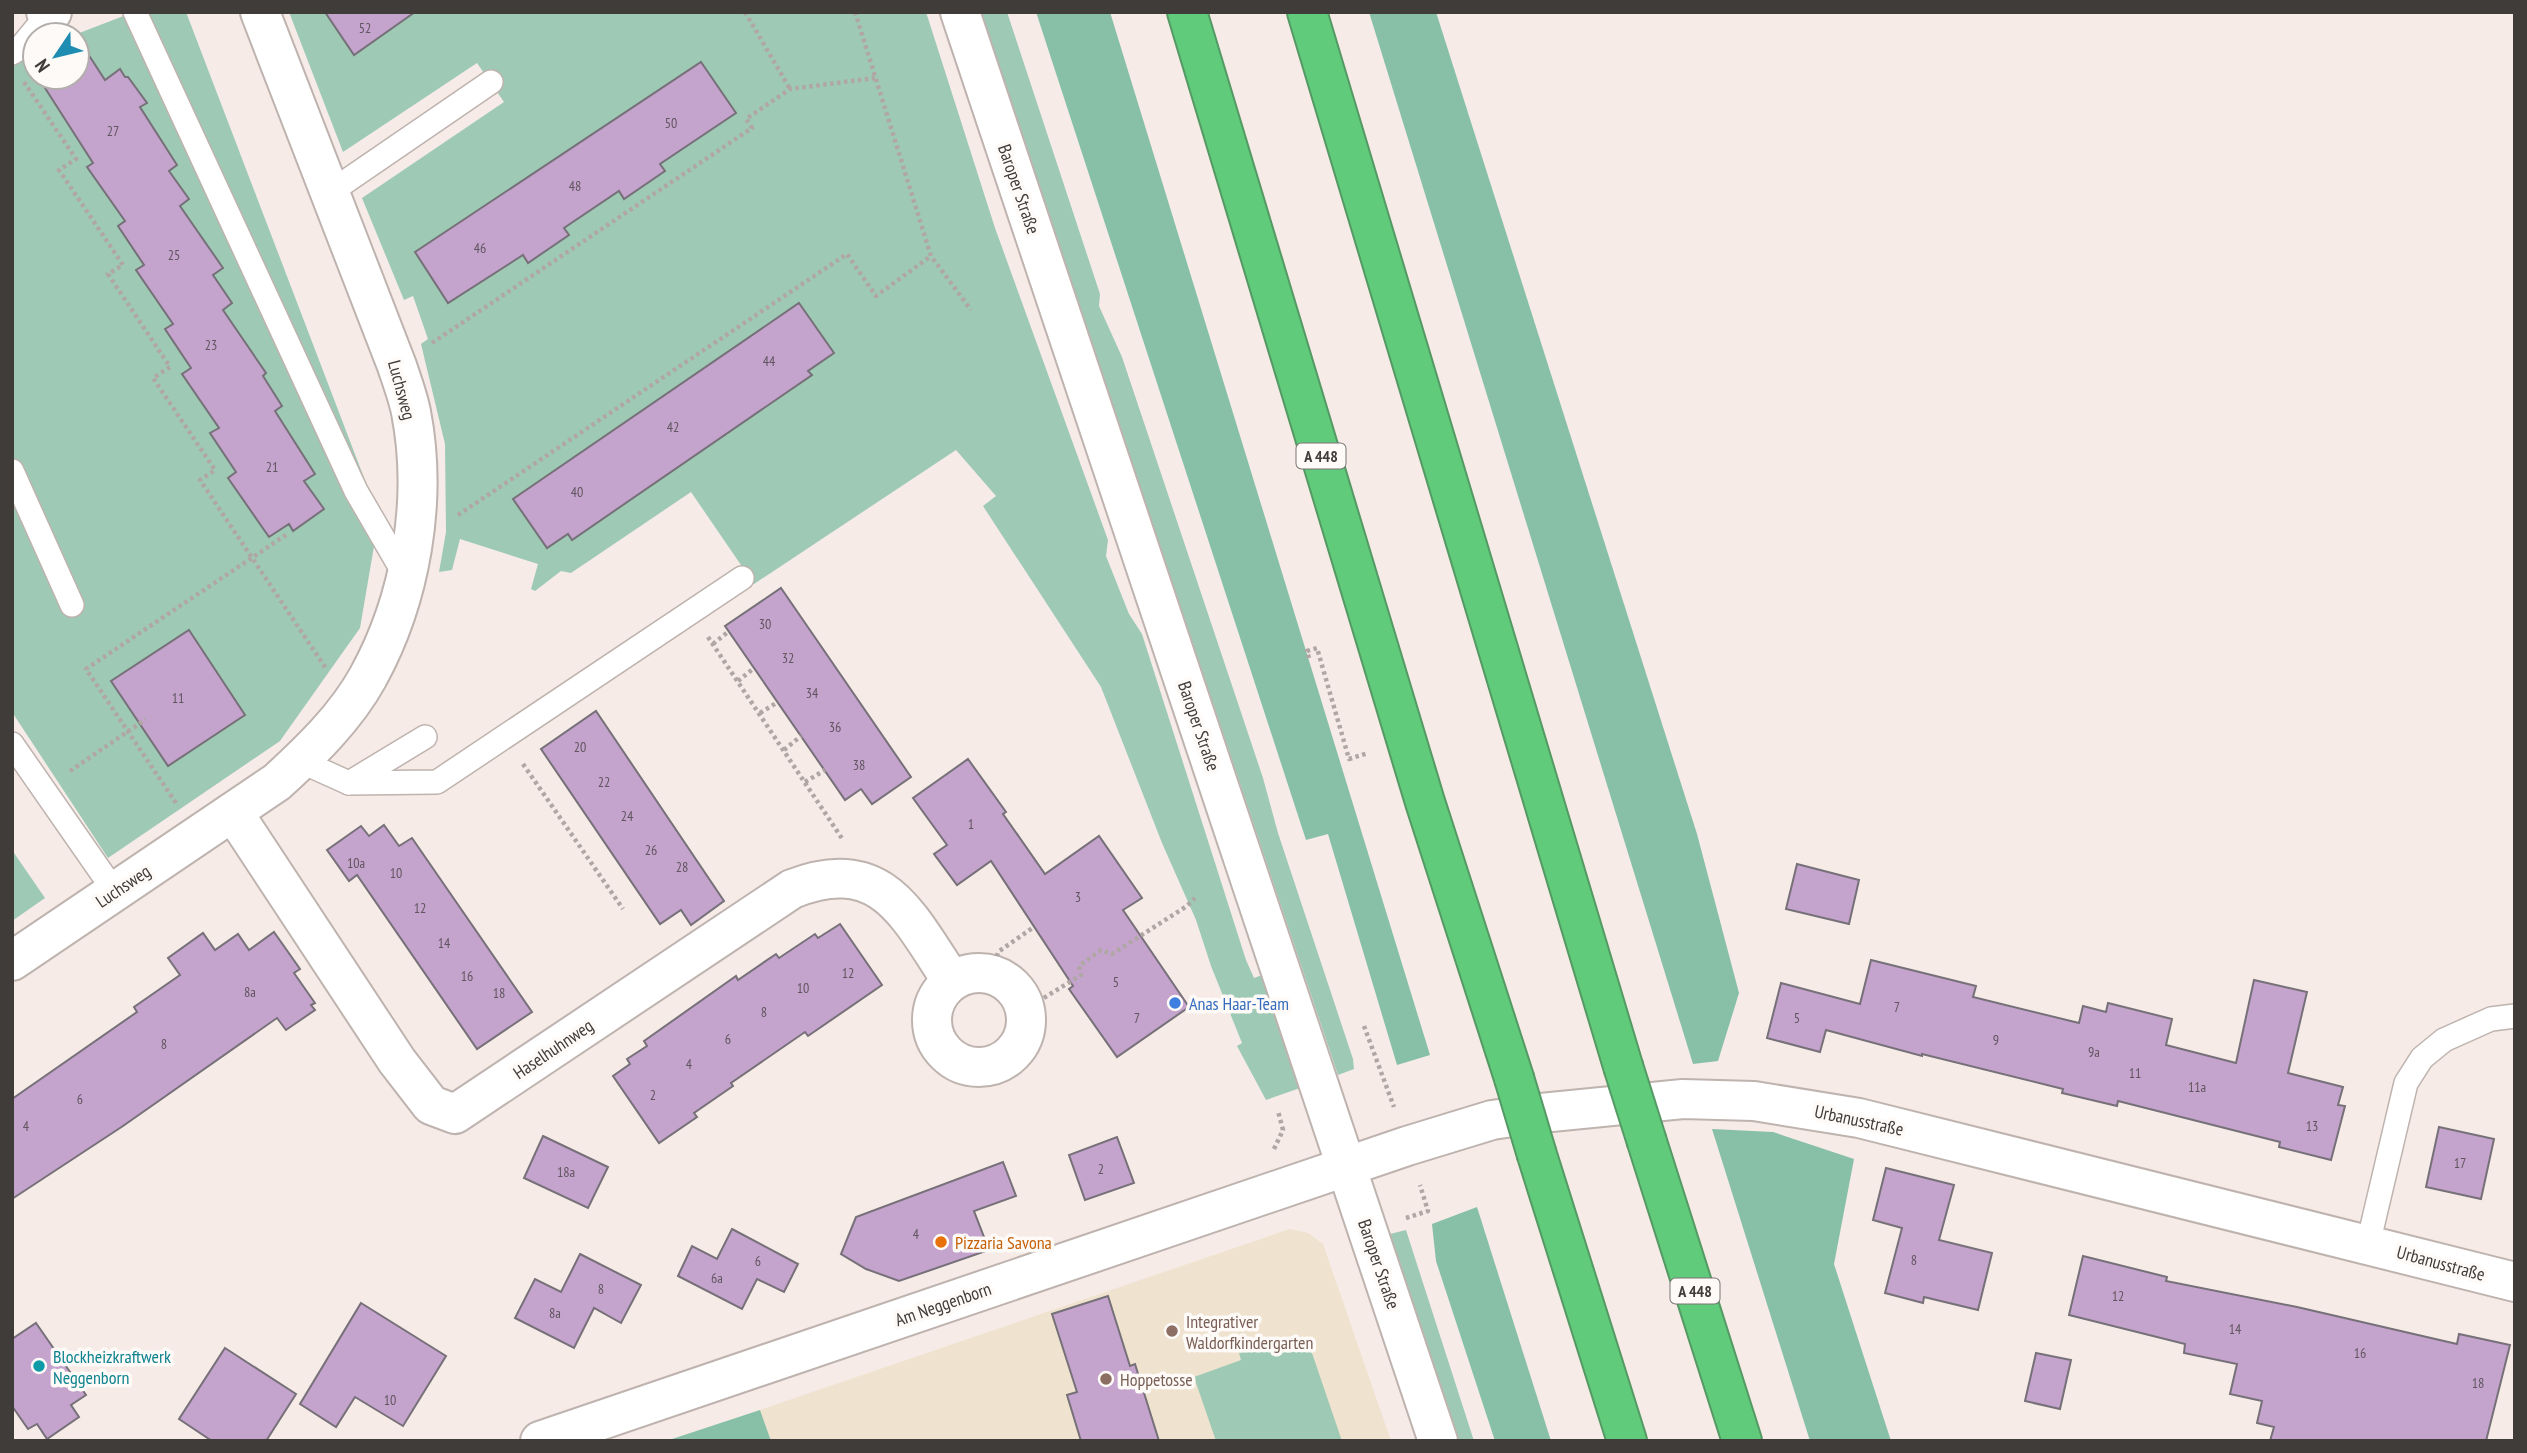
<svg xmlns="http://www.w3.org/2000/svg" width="2527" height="1453" viewBox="0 0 2527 1453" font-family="'PT Sans Narrow',sans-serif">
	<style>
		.education { fill: #efe2ce }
		.green { fill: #9ecab5 }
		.forest { fill: #87c0a6 }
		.building { fill: #c4a3cd; stroke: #767078; stroke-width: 2 }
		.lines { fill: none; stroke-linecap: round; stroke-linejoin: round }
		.lane-casing { stroke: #beb3ae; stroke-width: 26 }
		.street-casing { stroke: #beb3ae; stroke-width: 42 }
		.highway-casing { stroke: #559964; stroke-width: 42 }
		.path { stroke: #b0a7a4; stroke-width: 4.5; stroke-dasharray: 3.5 3.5; stroke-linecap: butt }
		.lane { stroke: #fff; stroke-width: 23 }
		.street { stroke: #fff; stroke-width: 38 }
		.highway { stroke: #60cb7a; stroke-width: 38 }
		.highway-bridge-casing { stroke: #559964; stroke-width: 42; stroke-linecap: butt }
		.highway-bridge { stroke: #60cb7a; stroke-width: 38 }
		.shop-dot { fill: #3f7fe0; stroke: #fefaf8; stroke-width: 2.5 }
		.food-dot { fill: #e8710a; stroke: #fefaf8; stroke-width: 2.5 }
		.education-dot { fill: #8d6e63; stroke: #fefaf8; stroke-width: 2.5 }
		.culture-dot { fill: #0f9aa8; stroke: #fefaf8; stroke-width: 2.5 }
		.labels { text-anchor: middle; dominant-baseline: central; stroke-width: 7; stroke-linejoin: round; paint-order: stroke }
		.number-label { font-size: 14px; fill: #61565f }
		.shield { fill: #fefaf8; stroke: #797573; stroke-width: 2 }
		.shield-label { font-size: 16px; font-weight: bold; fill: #403c3a }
		.street-label { font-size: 18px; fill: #403c3a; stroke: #fefaf8 }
		.shop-label { font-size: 18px; fill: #366cbe; stroke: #fefaf8; text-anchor: start }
		.food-label { font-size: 18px; fill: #c56008; stroke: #fefaf8; text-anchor: start }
		.education-label { font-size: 18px; fill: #785e54; stroke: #fefaf8; text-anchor: start }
		.culture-label { font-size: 18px; fill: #0d838f; stroke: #fefaf8; text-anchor: start }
	</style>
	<rect width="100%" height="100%" fill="#f6ebe6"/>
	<path class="education" d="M1290 1229 1308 1233 1323 1244 1391 1441H771L760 1410Z"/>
	<g class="green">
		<path d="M134 12H186L379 517 360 628 280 741 108 858 12 712V33L26 53 35 50V77H77V35H74Z"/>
		<path d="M289 12H926L995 228 1108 540 1106 556 1129 614 1142 634 1246 960 1254 978 1262 975 1300 1088 1266 1100 1237 1046 1242 1043 1211 966 1196 920 1162 843 1101 687 983 506 996 496 956 450 754 584 691 492 571 573 561 571 535 591 531 589 538 564 460 539 452 570 439 572 446 532 445 444 421 344 428 339 413 296 404 300 362 198 504 102 477 63 343 152Z"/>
		<path d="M980 12H1007L1100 294 1099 306 1122 357 1263 778 1278 833 1353 1059 1354 1069 1338 1075Z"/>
		<path d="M12 850 45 898 12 921Z"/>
		<path d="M1406 1230 1414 1255 1474 1441H1459L1390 1234Z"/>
		<path d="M1277 1340 1298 1343 1312 1353 1342 1441H1216L1194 1377 1241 1360 1239 1353Z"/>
	</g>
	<g class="forest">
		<path d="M1036 12H1110L1430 1055 1397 1065 1328 834 1306 840Z"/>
		<path d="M1369 12H1436L1697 834 1739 993 1718 1061 1693 1064Z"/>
		<path d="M1712 1129 1773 1132 1854 1159 1834 1264 1891 1441H1810Z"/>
		<path d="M1477 1207 1551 1441H1495L1436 1261 1432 1224Z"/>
		<path d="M760 1410 771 1441H666Z"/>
	</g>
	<g class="building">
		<path d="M325 12H415L354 55Z"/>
		<path d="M77 37 105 80 120 69 125 77H128L147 103 140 107 177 165 169 171 189 199 180 206 223 268 213 275 232 303 223 310 266 373 263 376 282 406 275 411 315 474 304 481 324 509 293 531 289 524 269 537 228 478 236 472 210 433 219 428 182 374 191 368 165 329 173 324 136 270 144 265 118 226 125 221 87 167 93 163 38 77H77Z"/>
		<path d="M701 62 736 113 660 164 665 171 624 199 619 191 564 228 569 235 528 263 523 255 448 303 415 252Z"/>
		<path d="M799 303 834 353 808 371 812 375 572 540 568 534 547 548 513 499Z"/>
		<path d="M781 588 911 777 872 804 861 789 845 800 725 626Z"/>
		<path d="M189 630 245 715 168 766 111 681Z"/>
		<path d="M596 711 724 901 691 925 681 910 660 924 541 749Z"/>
		<path d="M968 759 1006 812 1003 814 1045 874 1099 836 1142 898 1123 910 1189 1007 1117 1057 1069 989 1073 986 991 861 957 885 934 854 947 845 913 798Z"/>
		<path d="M384 825 399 846 412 838 532 1012 477 1049 357 875 349 881 327 850 361 826 369 836Z"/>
		<path d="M1797 864 1859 880 1849 924 1786 909Z"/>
		<path d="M840 924 882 985 808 1036 805 1032 731 1083 733 1086 694 1113 697 1117 659 1143 613 1076 630 1064 627 1059 647 1046 644 1041 736 976 738 980 776 954 779 958 815 934 818 938Z"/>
		<path d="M274 932 300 969 294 973 315 1003 311 1005 315 1010 286 1030 277 1018 123 1126 12 1199V1099L137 1012 134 1007 180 975 168 958 203 933 215 950 238 934 249 950Z"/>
		<path d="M1871 960 1976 986 1973 997 2079 1023 2083 1006 2106 1012 2108 1003 2172 1019 2166 1045 2236 1063 2254 980 2307 992 2288 1073 2343 1087 2338 1105 2345 1106 2331 1160 2279 1147 2280 1142 2118 1101 2117 1106 2062 1093 2063 1089 1922 1054V1056L1826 1030 1820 1052 1767 1038 1781 983 1860 1004Z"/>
		<path d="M2439 1127 2494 1139 2481 1199 2426 1187Z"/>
		<path d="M543 1136 608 1167 588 1208 524 1178Z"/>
		<path d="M1117 1137 1134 1183 1085 1200 1069 1155Z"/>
		<path d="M1003 1162 1016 1196 974 1211 989 1250 899 1281 866 1269 841 1254 856 1217Z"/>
		<path d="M1886 1168 1954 1185 1939 1240 1992 1253 1978 1310 1924 1297 1923 1303 1885 1293 1902 1228 1873 1220Z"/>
		<path d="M732 1229 798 1264 784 1292 757 1279 742 1309 678 1276 692 1246 717 1259Z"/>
		<path d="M580 1254 641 1285 621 1323 594 1308 574 1348 515 1318 535 1279 561 1292Z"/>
		<path d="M2083 1256 2167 1277 2166 1281 2297 1307 2457 1344 2459 1334 2510 1345 2486 1441H2270L2274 1427 2257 1423 2262 1401 2230 1394 2237 1364 2184 1353 2185 1344 2069 1315Z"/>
		<path d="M1108 1296 1130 1366 1135 1364 1159 1441H1081L1067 1395 1077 1392 1052 1314Z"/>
		<path d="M361 1303 446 1356 403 1426 355 1397 336 1427 300 1404Z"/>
		<path d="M36 1323 86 1395 71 1405 79 1417 47 1439 37 1424 28 1429 12 1406V1339Z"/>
		<path d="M225 1348 296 1394 266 1441H212L179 1419Z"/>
		<path d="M2036 1353 2071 1360 2060 1409 2025 1401Z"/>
	</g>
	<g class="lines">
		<defs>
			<g id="lane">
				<path d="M135 12 356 491 406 577"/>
				<path d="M12 53 20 48 48 14"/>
				<path d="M329 193 491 82"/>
				<path d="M12 471 72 605"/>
				<path d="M12 744 115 892"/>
				<path d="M300 761 349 783 437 782 742 578"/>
				<path d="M349 783 425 737"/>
				<path d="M2368 1244 2406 1083 2422 1058 2444 1040 2491 1019 2515 1016"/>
			</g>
			<g id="street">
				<path d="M46 12H52"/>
				<path d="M960 12 1438 1441"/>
				<path d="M233 812 397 1061 431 1105 455 1114 792 889C883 853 908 916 952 981"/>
				<path d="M12 961 277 782C311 751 346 717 368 677 411 599 428 500 411 412 408 397 402 381 397 366L260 12"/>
				<circle cx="979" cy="1020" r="47"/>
				<path d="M540 1441 1407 1146 1492 1120 1541 1113 1683 1099 1754 1101 1859 1118 2515 1282"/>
			</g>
			<g id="highway">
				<path d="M1187 12 1425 802 1514 1078"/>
				<path d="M1307 12 1623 1066"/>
				<path d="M1647 1142 1742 1441"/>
				<path d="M1537 1155 1627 1441"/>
			</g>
		</defs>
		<use href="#lane" class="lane-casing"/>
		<use href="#street" class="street-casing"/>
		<use href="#highway" class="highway-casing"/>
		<g class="path">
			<path d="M745 12 790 89"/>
			<path d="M855 12 931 256 971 310"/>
			<path d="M24 82 76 159 59 170 123 265 108 274 170 367 153 378 215 470 200 480 327 670"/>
			<path d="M432 343 752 128 746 119 790 89 875 78"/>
			<path d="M458 515 847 254 876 296 931 256"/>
			<path d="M708 637 843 840"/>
			<path d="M713 644 729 631"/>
			<path d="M1309 658 1307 651 1317 648 1349 759 1368 753"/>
			<path d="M738 681 754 668"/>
			<path d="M760 713 778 702"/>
			<path d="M784 750 801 736"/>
			<path d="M523 764 623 909"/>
			<path d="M70 771 146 719"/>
			<path d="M805 782 825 770"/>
			<path d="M176 803 86 669 286 535"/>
			<path d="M993 970 998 952 1034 927"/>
			<path d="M1026 1009 1081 975 1079 966 1101 950 1112 954 1187 906 1195 898"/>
			<path d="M1364 1026 1394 1107"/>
			<path d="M1274 1149 1283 1130 1278 1111"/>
			<path d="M1406 1218 1428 1211 1420 1185"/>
		</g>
		<use href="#lane" class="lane"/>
		<use href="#street" class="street"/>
		<use href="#highway" class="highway"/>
		<defs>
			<g id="highway-bridge">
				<path d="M1623 1066 1647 1142"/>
				<path d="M1514 1078 1537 1155"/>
			</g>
		</defs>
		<use href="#highway-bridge" class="highway-bridge-casing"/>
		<use href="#highway-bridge" class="highway-bridge"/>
	</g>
	<circle class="shop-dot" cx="1175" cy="1003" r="7"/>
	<circle class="food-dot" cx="941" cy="1242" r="7"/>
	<g class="education-dot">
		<circle cx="1172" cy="1331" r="7"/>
		<circle cx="1106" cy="1379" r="7"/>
	</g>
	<circle class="culture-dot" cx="39" cy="1366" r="7"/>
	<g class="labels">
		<g class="number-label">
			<text x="365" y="28">52</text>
			<text x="671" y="123">50</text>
			<text x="113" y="131">27</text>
			<text x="575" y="186">48</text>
			<text x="480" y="248">46</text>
			<text x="174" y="255">25</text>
			<text x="211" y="345">23</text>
			<text x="769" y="361">44</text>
			<text x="673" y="427">42</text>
			<text x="272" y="467">21</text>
			<text x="577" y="492">40</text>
			<text x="765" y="624">30</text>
			<text x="788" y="658">32</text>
			<text x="812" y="693">34</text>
			<text x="178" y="698">11</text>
			<text x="835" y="727">36</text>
			<text x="580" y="747">20</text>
			<text x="859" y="765">38</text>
			<text x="604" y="782">22</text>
			<text x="627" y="816">24</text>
			<text x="971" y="824">1</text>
			<text x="651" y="850">26</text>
			<text x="356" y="863">10a</text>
			<text x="682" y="867">28</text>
			<text x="396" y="873">10</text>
			<text x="1078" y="897">3</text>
			<text x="420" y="908">12</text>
			<text x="444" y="943">14</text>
			<text x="848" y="973">12</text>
			<text x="467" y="976">16</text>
			<text x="1116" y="982">5</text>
			<text x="803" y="988">10</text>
			<text x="250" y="992">8a</text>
			<text x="499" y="993">18</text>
			<text x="1897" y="1007">7</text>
			<text x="764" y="1012">8</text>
			<text x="1137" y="1018">7</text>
			<text x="1797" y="1018">5</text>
			<text x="728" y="1039">6</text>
			<text x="1996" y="1040">9</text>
			<text x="164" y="1044">8</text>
			<text x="2094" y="1052">9a</text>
			<text x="689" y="1064">4</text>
			<text x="2135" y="1073">11</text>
			<text x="2197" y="1087">11a</text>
			<text x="653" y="1095">2</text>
			<text x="80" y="1099">6</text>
			<text x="26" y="1126">4</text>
			<text x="2312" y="1126">13</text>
			<text x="2460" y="1163">17</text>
			<text x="1101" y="1169">2</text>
			<text x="566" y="1172">18a</text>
			<text x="916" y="1234">4</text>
			<text x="1914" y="1260">8</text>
			<text x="758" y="1261">6</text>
			<text x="717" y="1278">6a</text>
			<text x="601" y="1289">8</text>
			<text x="2118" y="1296">12</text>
			<text x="555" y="1313">8a</text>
			<text x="2235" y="1329">14</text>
			<text x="2360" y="1353">16</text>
			<text x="2478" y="1383">18</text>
			<text x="390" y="1400">10</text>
		</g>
		<g class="shield">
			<rect x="1296.5" y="443.5" width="49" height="25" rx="5"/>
			<rect x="1670.5" y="1278.5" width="49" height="25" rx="5"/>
		</g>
		<g class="shield-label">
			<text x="1321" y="456">A 448</text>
			<text x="1695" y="1291">A 448</text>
		</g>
		<g class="street-label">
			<text transform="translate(1019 189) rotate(71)">Baroper Straße</text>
			<text transform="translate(402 390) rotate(75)">Luchsweg</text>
			<text transform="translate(1199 726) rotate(71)">Baroper Straße</text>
			<text transform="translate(123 886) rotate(-34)">Luchsweg</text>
			<text transform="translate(553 1049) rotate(-34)">Haselhuhnweg</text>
			<text transform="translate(1859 1120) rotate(12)">Urbanusstraße</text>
			<text transform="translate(2441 1263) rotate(15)">Urbanusstraße</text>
			<text transform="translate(1379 1264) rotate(71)">Baroper Straße</text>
			<text transform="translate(943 1304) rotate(-19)">Am Neggenborn</text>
		</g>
		<g class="shop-label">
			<text x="1189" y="1003">Anas Haar-Team</text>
		</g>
		<g class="food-label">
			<text x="955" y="1242">Pizzaria Savona</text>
		</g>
		<g class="education-label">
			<text x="1186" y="1321">Integrativer<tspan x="1186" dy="21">Waldorfkindergarten</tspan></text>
			<text x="1120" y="1379">Hoppetosse</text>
		</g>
		<g class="culture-label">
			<text x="53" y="1356">Blockheizkraftwerk<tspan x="53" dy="21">Neggenborn</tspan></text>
		</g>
	</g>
	<rect width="2527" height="1453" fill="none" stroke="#403c3a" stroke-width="28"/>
	<g transform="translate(56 56) rotate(235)"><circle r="33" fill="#fefaf8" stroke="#b2aeac" stroke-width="2"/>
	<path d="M0-5L12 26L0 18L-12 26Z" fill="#1f8cb2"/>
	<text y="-10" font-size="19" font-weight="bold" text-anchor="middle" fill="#403c3a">N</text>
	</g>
</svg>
